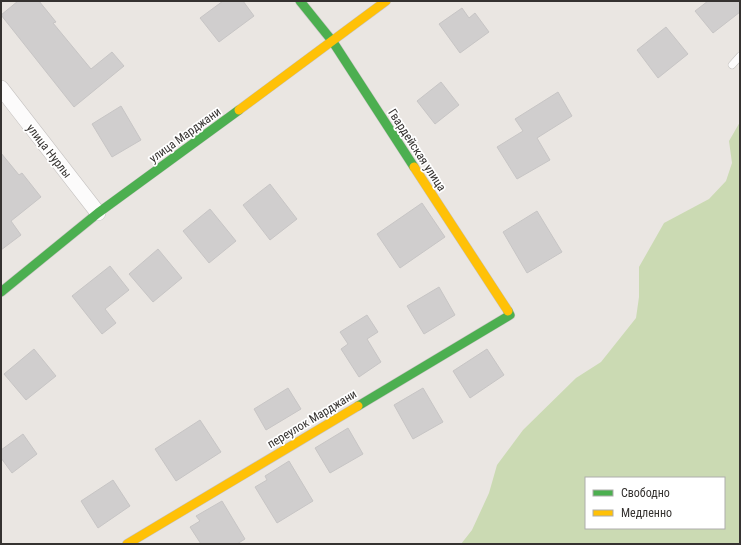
<svg xmlns="http://www.w3.org/2000/svg" width="741" height="545" viewBox="0 0 741 545" font-family="'Roboto Condensed',sans-serif">
	<style>
		.green { fill: #cbdab3; fill-rule: evenodd }
		.building { fill: #d0cece; stroke: #c7c5c5 }
		.lines { fill: none; stroke-linecap: round; stroke-linejoin: round }
		.lane-casing { stroke: #c5c2c0; stroke-width: 8 }
		.street-casing { stroke: #c5c2c0; stroke-width: 16 }
		.fast-casing { stroke: #c5c2c0; stroke-width: 10 }
		.slow-casing { stroke: #c5c2c0; stroke-width: 10 }
		.lane { stroke: #fcfbfb; stroke-width: 7 }
		.street { stroke: #fcfbfb; stroke-width: 15 }
		.fast { stroke: #4caf50; stroke-width: 9 }
		.slow { stroke: #ffc107; stroke-width: 9 }
		.labels { text-anchor: middle; dominant-baseline: central; stroke-width: 3.5; stroke-linejoin: round; paint-order: stroke }
		.street-label { font-size: 12px; fill: #353230; stroke: #fff }
	</style>
	<rect width="100%" height="100%" fill="#eae6e2"/>
	<path class="green" d="M740 122V544H461L472 530 489 493 497 465 523 430 576 378 601 362 636 318 639 297V267L664 223 709 199 726 181 732 163 729 141ZM586 478H724V528H586Z"/>
	<g class="building">
		<path d="M18 1H39L56 22 53 23 91 69 112 52 124 66 74 107 1 15Z"/>
		<path d="M223 1H243L254 16 219 42 200 18Z"/>
		<path d="M708 1H740V12L713 33 695 11Z"/>
		<path d="M462 8 469 18 475 13 489 32 460 53 439 24Z"/>
		<path d="M666 27 688 54 658 78 637 50Z"/>
		<path d="M441 82 459 105 435 124 417 101Z"/>
		<path d="M558 92 572 116 537 138 550 160 517 179 497 147 523 131 515 119Z"/>
		<path d="M121 106 141 140 112 157 92 124Z"/>
		<path d="M1 153 19 175 22 173 41 197 11 221 21 235 1 250Z"/>
		<path d="M270 184 297 219 270 240 243 205Z"/>
		<path d="M422 203 445 237 400 268 377 234Z"/>
		<path d="M210 209 236 241 209 263 183 231Z"/>
		<path d="M537 211 562 252 527 273 503 232Z"/>
		<path d="M158 249 182 278 153 302 129 274Z"/>
		<path d="M110 266 129 290 105 309 116 323 102 334 72 296Z"/>
		<path d="M439 287 455 315 424 334 407 306Z"/>
		<path d="M367 315 378 332 367 339 381 362 359 377 341 349 348 344 340 332Z"/>
		<path d="M34 349 56 376 26 400 4 374Z"/>
		<path d="M487 349 504 375 470 398 453 371Z"/>
		<path d="M288 388 301 409 266 430 254 409Z"/>
		<path d="M423 388 443 422 413 439 394 405Z"/>
		<path d="M200 420 221 452 176 481 155 449Z"/>
		<path d="M348 428 363 454 330 473 315 448Z"/>
		<path d="M23 434 37 454 12 473 1 458V450Z"/>
		<path d="M289 461 313 501 277 523 255 487 267 480 265 476Z"/>
		<path d="M113 480 130 506 98 528 81 501Z"/>
		<path d="M222 501 245 539 237 544H201L190 527 200 521 196 516Z"/>
	</g>
	<g class="lines">
		<defs>
			<path id="lane" d="M732 65 740 56"/>
			<path id="street" d="M1 88 98 213"/>
			<g id="fast">
				<path d="M300 1 333 42 414 167"/>
				<path d="M1 292 98 213 239 110"/>
				<path d="M358 406 510 315 508 311"/>
			</g>
			<g id="slow">
				<path d="M239 110 386 1"/>
				<path d="M414 167 508 311"/>
				<path d="M127 544 358 406"/>
			</g>
		</defs>
		<use href="#lane" class="lane-casing"/>
		<use href="#street" class="street-casing"/>
		<use href="#fast" class="fast-casing"/>
		<use href="#slow" class="slow-casing"/>
		<use href="#lane" class="lane"/>
		<use href="#street" class="street"/>
		<use href="#fast" class="fast"/>
		<use href="#slow" class="slow"/>
	</g>
	<g class="labels">
		<g class="street-label">
			<text transform="translate(185 135) rotate(-36)">улица Марджани</text>
			<text transform="translate(417 150) rotate(57)">Гвардейская улица</text>
			<text transform="translate(49 151) rotate(52)">улица Нурлы</text>
			<text transform="translate(312 419) rotate(-31)">переулок Марджани</text>
		</g>
	</g>
	<rect width="741" height="545" fill="none" stroke="#353230" stroke-width="4"/>
	<rect x="585" y="477" width="140" height="52" fill="#ffffff" stroke="#aeadac"/>
	<rect x="593" y="490" width="20" height="6" fill="#4caf50" stroke="#aeadac"/>
	<text x="621" y="497" font-size="12" fill="#353230">Свободно</text>
	<rect x="593" y="510" width="20" height="6" fill="#ffc107" stroke="#aeadac"/>
	<text x="621" y="517" font-size="12" fill="#353230">Медленно</text>
</svg>
